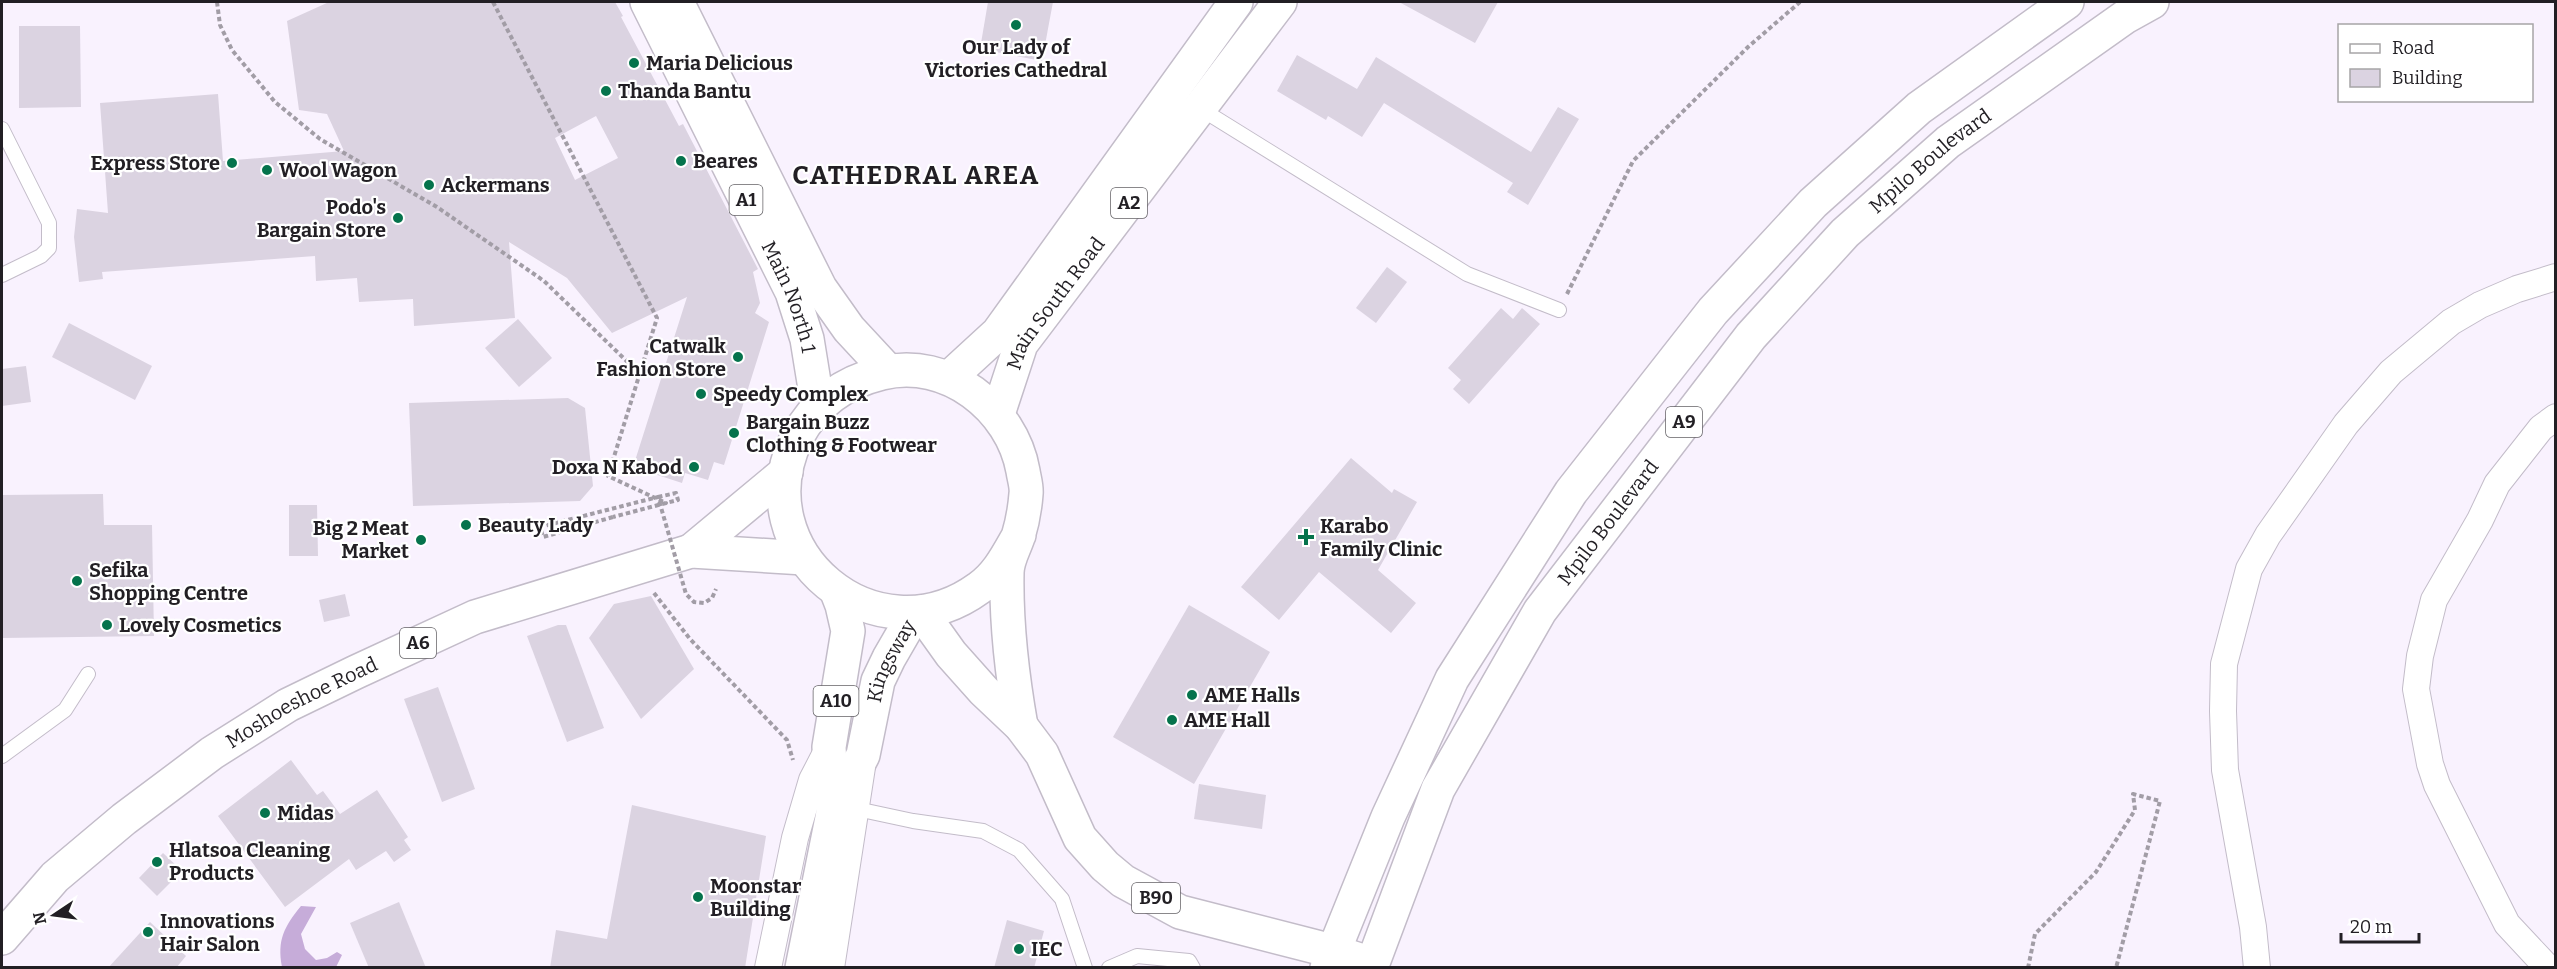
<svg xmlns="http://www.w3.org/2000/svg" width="2557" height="969" viewBox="0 0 2557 969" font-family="Bitter,serif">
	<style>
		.forest { fill: #c6acd9 }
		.building { fill: #dbd3e1; fill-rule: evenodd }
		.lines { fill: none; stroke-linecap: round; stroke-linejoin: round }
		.service-casing { stroke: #c3bcc9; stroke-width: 16 }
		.minor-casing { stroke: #c3bcc9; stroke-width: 28 }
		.primary-casing { stroke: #c3bcc9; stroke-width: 36 }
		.trunk-casing { stroke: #c3bcc9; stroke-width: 36 }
		.path { stroke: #a29da6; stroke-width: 4; stroke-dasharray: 4.5 3; stroke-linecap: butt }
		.service { stroke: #fff; stroke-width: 14 }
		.minor { stroke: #fff; stroke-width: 26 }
		.primary { stroke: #fff; stroke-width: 33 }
		.trunk { stroke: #fff; stroke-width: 33 }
		.path-bridge { stroke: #a29da6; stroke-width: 4; stroke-dasharray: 4.5 3; stroke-linecap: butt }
		.poi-dot { fill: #05734c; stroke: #fff; stroke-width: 2 }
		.labels { text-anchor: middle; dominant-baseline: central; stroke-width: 4.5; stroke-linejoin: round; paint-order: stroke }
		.shield { fill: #fff; stroke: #646266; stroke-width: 1.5 }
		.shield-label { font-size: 18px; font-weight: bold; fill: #221f24 }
		.poi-label { font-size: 20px; font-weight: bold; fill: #221f24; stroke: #fff; text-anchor: start }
		.street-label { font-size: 20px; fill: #221f24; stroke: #fff }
		.district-label { font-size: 26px; font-weight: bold; letter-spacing: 1.5px; fill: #221f24; stroke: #fff }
	</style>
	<rect width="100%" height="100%" fill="#f9f2fe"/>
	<path class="forest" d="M301 906 316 907 301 934 305 949 316 960 327 958 337 952 342 955 336 967H282C277 940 284 927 301 906Z"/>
	<g class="building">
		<path d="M329 2H615L623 16 621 17 679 126 683 124 758 269 753 272 760 303 755 313 769 322 724 465 714 462 708 480 685 473 682 483 633 467 687 297 612 333 567 278 509 242 515 318 414 326 413 299 359 302 357 278 316 281 315 256 102 272 103 279 79 282 74 237 77 209 108 213 100 103 218 94 223 161 344 151 327 114 299 110 287 21ZM596 116 618 158 575 180 555 138Z"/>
		<path d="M988 2H1053L1042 61 980 49Z"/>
		<path d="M1399 2H1498L1475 43Z"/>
		<path d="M19 26H80L81 107 19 108Z"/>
		<path d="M1297 55 1357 89 1376 57 1531 152 1558 107 1579 119 1528 205 1507 192 1513 183 1384 103 1362 137 1328 116 1326 120 1277 91Z"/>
		<path d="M1387 267 1407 282 1376 323 1356 308Z"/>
		<path d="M1501 308 1513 319 1522 308 1540 324 1469 404 1453 389 1461 380 1448 368Z"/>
		<path d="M518 319 552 358 519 387 485 348Z"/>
		<path d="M69 323 152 366 135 400 52 357Z"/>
		<path d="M26 366 31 402 2 406V369Z"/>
		<path d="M568 398 585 408 593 486 580 501 413 506 409 403Z"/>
		<path d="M1351 458 1392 493 1394 489 1417 502 1378 570 1416 603 1391 633 1319 572 1279 620 1241 587Z"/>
		<path d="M103 494 104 525H152L154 636 2 638V495Z"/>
		<path d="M289 505H317L318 556H289Z"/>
		<path d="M345 594 350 616 324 622 319 600Z"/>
		<path d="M651 596 694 669 641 719 589 638 614 604Z"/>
		<path d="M1189 605 1270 652 1194 784 1113 737Z"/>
		<path d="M558 625H566L604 728 567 742 527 636Z"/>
		<path d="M438 687 475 789 442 802 404 699Z"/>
		<path d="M291 760 317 795 323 791 340 814 377 790 408 837 404 840 411 850 394 862 386 851 356 870 349 859 285 907 218 816Z"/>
		<path d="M1199 784 1266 795 1262 829 1194 819Z"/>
		<path d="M632 805 766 836 745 968H550L556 930 607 939Z"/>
		<path d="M163 853 182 871 157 896 139 878Z"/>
		<path d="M399 902 426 968H369L350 923Z"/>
		<path d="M1007 920 1044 931 1034 968H994Z"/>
		<path d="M150 922 186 956 176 968H108Z"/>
	</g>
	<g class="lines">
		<defs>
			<g id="service">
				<path d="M1201 109 1467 274 1559 310"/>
				<path d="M2 129 49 223V248L41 256 2 275"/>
				<path d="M2 756 65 710 88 674"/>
				<path d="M857 809 913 821 983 831 1019 850 1062 899 1085 968"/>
				<path d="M1109 968 1137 956 1189 961 1193 968"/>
			</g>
			<g id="minor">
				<path d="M768 968 795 838 812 780 829 747"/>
				<path d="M831 968 862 767"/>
				<path d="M2257 968 2253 927 2225 770 2223 711 2224 664 2249 569 2268 535 2346 424 2391 372 2451 322 2480 305 2517 289 2556 277"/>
				<path d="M2548 968 2507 924 2437 785 2430 764 2416 689 2420 656 2434 600 2480 520 2497 484 2541 428 2556 417"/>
			</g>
			<g id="primary">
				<path id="s1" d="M647 2 792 292 807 339 818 407"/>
				<path d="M677 2 820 288 849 329 888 371"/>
				<path d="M949 378 998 333 1236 2"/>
				<path id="s2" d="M998 414 1021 344 1280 2"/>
				<path d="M1019 535C1008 554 998 575 979 588 876 663 741 552 797 437 815 403 845 382 882 373 947 357 1012 408 1023 471 1024 478 1027 487 1026 494 1025 507 1022 524 1018 537 1014 549 1007 560 1007 573 1006 625 1012 675 1021 726"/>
				<path d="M691 551 786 472"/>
				<path d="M921 612 951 654 984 691 1021 726 1042 754 1080 838 1105 866 1123 881 1180 912 1332 951 1372 964"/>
				<path id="s3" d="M833 813 863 755 878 681 889 658 915 613"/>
				<path id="s4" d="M2 938 55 877 124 819 212 753 288 705 356 672 475 617 691 551 804 558"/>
				<path d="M802 968 833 813 829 747 848 631 842 605 837 592"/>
			</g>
			<g id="trunk">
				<path d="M1327 968 1388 817 1452 679 1571 492 1713 311 1813 203 1919 108 2067 2"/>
				<path id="s5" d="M1371 968 1438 789 1540 611 1751 336 1845 233 1948 142 2125 17 2152 2"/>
			</g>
		</defs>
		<use href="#service" class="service-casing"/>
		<use href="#minor" class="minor-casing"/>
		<use href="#primary" class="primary-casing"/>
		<use href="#trunk" class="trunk-casing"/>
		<g class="path">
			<path d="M217 2 220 25 232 50 275 102 320 139 437 207 544 281 640 374"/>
			<path d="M493 2 657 318 608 476 666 503 613 517"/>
			<path d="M1567 294 1633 161 1748 47 1800 2"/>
			<path d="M658 497 676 493 678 500 666 503"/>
			<path d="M654 593 690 639 787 740 793 760"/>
			<path d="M2028 968 2035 934 2096 872 2135 810 2133 794 2160 801 2116 968"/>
		</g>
		<use href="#service" class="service"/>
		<use href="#minor" class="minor"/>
		<use href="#primary" class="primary"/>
		<use href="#trunk" class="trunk"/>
		<path class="path-bridge" d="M613 517 543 537 540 527 658 497 686 594 694 602 704 603 712 598 716 589"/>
	</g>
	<g class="poi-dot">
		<circle cx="1016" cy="25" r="6"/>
		<circle cx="634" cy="63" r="6"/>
		<circle cx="606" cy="91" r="6"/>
		<circle cx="681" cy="161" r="6"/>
		<circle cx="232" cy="163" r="6"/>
		<circle cx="267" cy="170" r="6"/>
		<circle cx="429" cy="185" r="6"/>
		<circle cx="398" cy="218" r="6"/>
		<circle cx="738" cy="357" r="6"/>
		<circle cx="701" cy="394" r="6"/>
		<circle cx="734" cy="433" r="6"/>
		<circle cx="694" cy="467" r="6"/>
		<circle cx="466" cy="525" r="6"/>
		<path d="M1303 528h6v6h6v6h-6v6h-6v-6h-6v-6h6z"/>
		<circle cx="421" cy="540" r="6"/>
		<circle cx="77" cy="581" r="6"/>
		<circle cx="107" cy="625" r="6"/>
		<circle cx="1192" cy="695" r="6"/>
		<circle cx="1172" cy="720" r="6"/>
		<circle cx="265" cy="813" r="6"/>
		<circle cx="157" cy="862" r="6"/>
		<circle cx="698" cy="897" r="6"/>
		<circle cx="148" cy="932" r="6"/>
		<circle cx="1019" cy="949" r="6"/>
	</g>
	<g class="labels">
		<g class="shield">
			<rect x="729.5" y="185" width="33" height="30" rx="4.5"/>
			<rect x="1111" y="188" width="36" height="30" rx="4.5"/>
			<rect x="1666" y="407" width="36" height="30" rx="4.5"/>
			<rect x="400" y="628" width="36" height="30" rx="4.5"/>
			<rect x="813.5" y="686" width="45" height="30" rx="4.5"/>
			<rect x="1132" y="883" width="48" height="30" rx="4.5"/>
		</g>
		<g class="shield-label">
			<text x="746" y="200">A1</text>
			<text x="1129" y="203">A2</text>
			<text x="1684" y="422">A9</text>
			<text x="418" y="643">A6</text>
			<text x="836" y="701">A10</text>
			<text x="1156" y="898">B90</text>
		</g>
		<g class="poi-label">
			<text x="1016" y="47" text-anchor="middle">Our Lady of<tspan x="1016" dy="23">Victories Cathedral</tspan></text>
			<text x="646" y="63">Maria Delicious</text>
			<text x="618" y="91">Thanda Bantu</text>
			<text x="693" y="161">Beares</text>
			<text x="220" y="163" text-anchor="end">Express Store</text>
			<text x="279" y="170">Wool Wagon</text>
			<text x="441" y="185">Ackermans</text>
			<text x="386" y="207" text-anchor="end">Podo's<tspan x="386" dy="23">Bargain Store</tspan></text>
			<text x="726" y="346" text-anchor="end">Catwalk<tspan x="726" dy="23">Fashion Store</tspan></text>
			<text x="713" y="394">Speedy Complex</text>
			<text x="746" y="422">Bargain Buzz<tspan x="746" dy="23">Clothing &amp; Footwear</tspan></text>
			<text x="682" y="467" text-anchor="end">Doxa N Kabod</text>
			<text x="478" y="525">Beauty Lady</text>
			<text x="1320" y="526">Karabo<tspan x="1320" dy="23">Family Clinic</tspan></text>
			<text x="409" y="528" text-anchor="end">Big 2 Meat<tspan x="409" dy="23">Market</tspan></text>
			<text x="89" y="570">Sefika<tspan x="89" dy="23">Shopping Centre</tspan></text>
			<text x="119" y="625">Lovely Cosmetics</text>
			<text x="1204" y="695">AME Halls</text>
			<text x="1184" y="720">AME Hall</text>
			<text x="277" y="813">Midas</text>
			<text x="169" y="850">Hlatsoa Cleaning<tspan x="169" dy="23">Products</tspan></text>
			<text x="710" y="886">Moonstar<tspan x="710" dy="23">Building</tspan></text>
			<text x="160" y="921">Innovations<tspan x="160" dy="23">Hair Salon</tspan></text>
			<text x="1031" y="949">IEC</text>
		</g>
		<g class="street-label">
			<text stroke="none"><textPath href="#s5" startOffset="994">Mpilo Boulevard</textPath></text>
			<text stroke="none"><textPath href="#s1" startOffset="328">Main North 1</textPath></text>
			<text stroke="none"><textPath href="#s2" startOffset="126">Main South Road</textPath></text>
			<text stroke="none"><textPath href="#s5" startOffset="508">Mpilo Boulevard</textPath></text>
			<text stroke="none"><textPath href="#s3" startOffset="164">Kingsway</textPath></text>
			<text stroke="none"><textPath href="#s4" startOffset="384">Moshoeshoe Road</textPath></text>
		</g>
		<g class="district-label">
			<text x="916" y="175">CATHEDRAL AREA</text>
		</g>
	</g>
	<rect width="2557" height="969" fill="none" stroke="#221f24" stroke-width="6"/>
	<rect x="2338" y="24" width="195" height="78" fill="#ffffff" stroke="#a7a5a7" stroke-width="1.5"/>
	<rect x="2350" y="44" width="30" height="9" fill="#ffffff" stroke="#a7a5a7" stroke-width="1.5"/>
	<text x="2392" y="54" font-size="18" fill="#221f24">Road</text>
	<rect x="2350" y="69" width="30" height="18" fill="#dbd3e1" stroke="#a7a5a7" stroke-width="1.5"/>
	<text x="2392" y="84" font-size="18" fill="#221f24">Building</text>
	<g transform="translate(54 915) rotate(257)" stroke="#ffffff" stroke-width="4.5" paint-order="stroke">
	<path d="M0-4.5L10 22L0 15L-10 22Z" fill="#221f24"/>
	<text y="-9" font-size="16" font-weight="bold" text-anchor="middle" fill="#221f24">N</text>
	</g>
	<path d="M2341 933v9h78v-9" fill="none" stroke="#221f24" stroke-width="3"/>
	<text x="2350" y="933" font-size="18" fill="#221f24" stroke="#ffffff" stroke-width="4.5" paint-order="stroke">20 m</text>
</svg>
